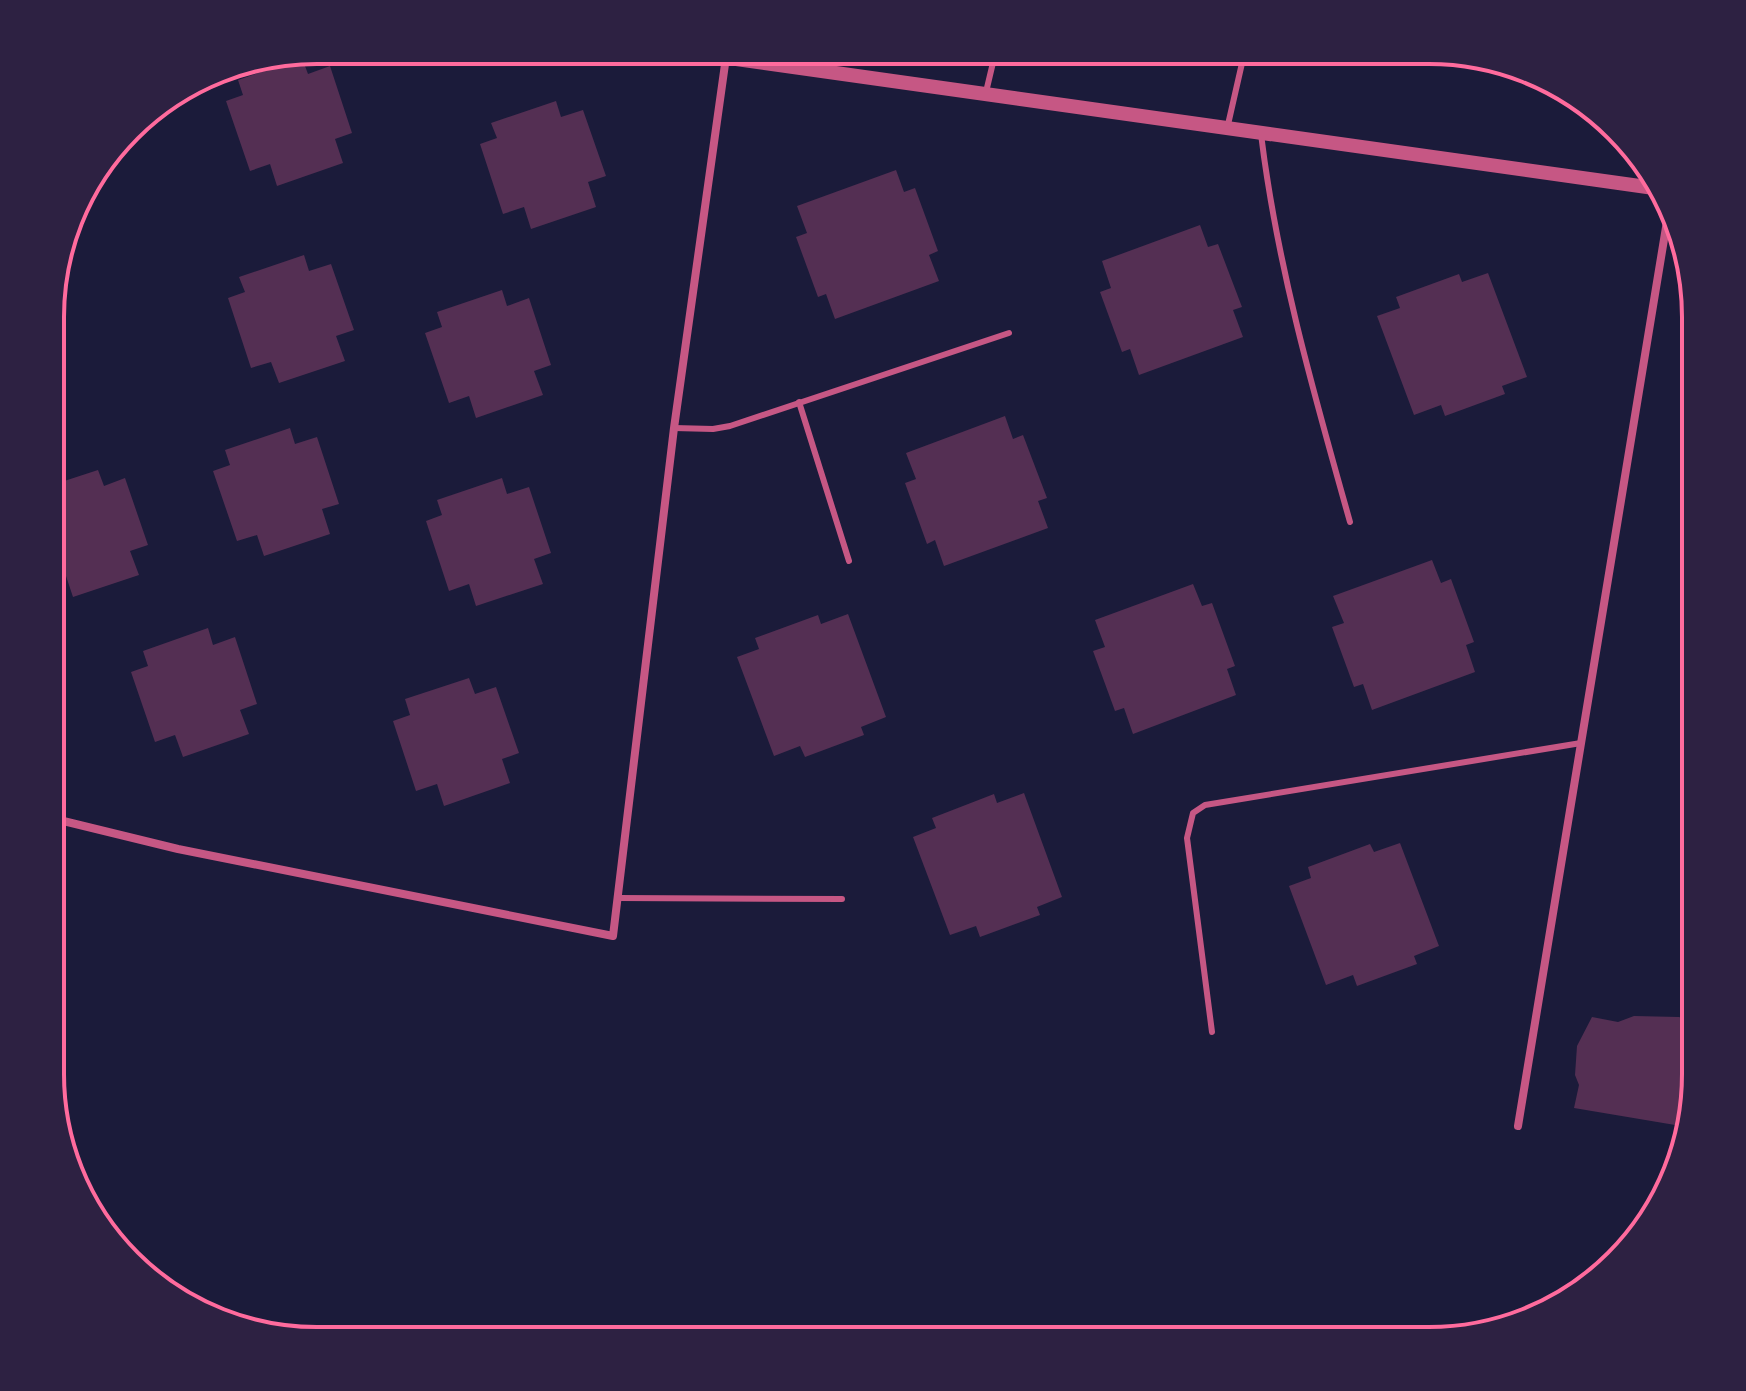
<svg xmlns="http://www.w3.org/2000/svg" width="1746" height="1391" viewBox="0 0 1746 1391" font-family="Jost,sans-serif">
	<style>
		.building { fill: #542f53 }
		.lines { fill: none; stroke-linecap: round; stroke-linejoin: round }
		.service { stroke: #c65784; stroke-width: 6 }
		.minor { stroke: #c65784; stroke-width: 8 }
		.tertiary { stroke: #c65784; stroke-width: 14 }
		.rim { fill: none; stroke: #ff6b9d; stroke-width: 4 }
	</style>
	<rect width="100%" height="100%" fill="#1b1b3a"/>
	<g class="building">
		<path d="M302 58 308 74 330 66 352 133 335 139 343 163 277 186 270 164 250 171 226 101 243 95 238 80Z"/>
		<path d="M556 101 561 117 583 110 606 176 588 182 596 207 531 229 524 207 503 214 480 144 497 138 491 123Z"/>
		<path d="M896 170 904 192 915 188 938 251 929 255 939 281 835 319 826 294 818 297 796 237 807 233 797 206Z"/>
		<path d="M1200 225 1208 247 1218 244 1242 307 1233 310 1243 337 1139 375 1130 349 1122 352 1100 292 1111 288 1102 261Z"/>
		<path d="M304 255 309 271 331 264 354 330 336 336 345 361 279 383 271 362 251 368 228 298 245 292 239 277Z"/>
		<path d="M1488 273 1527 377 1502 386 1505 394 1445 416 1441 405 1414 415 1377 316 1400 308 1396 297 1459 274 1462 282Z"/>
		<path d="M502 290 507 306 529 298 551 365 534 371 543 395 476 418 469 396 449 403 425 333 442 327 437 312Z"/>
		<path d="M1005 416 1013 439 1023 435 1047 498 1038 501 1048 528 944 566 935 540 927 544 905 483 916 479 906 453Z"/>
		<path d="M290 428 295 444 317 437 339 504 322 509 330 534 264 556 257 535 237 541 213 471 230 465 225 450Z"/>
		<path d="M98 470 104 486 125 478 148 545 130 551 139 575 73 597 66 576 52 580V485Z"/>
		<path d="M502 478 507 494 529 487 551 553 534 559 543 584 476 606 469 584 449 591 426 521 442 515 437 500Z"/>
		<path d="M1432 560 1441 583 1451 579 1474 642 1466 645 1475 672 1372 710 1363 684 1354 687 1332 627 1344 623 1333 596Z"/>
		<path d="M1193 584 1202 606 1212 603 1235 666 1227 669 1236 695 1133 734 1124 708 1115 711 1093 651 1105 647 1095 620Z"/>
		<path d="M848 614 886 717 861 727 864 735 805 757 800 746 774 756 737 657 759 649 755 638 818 615 821 624Z"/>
		<path d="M208 628 213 645 235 637 257 704 240 710 249 734 183 757 175 735 155 742 131 672 148 666 143 651Z"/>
		<path d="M469 678 475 694 496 687 519 753 502 759 510 783 444 806 437 784 416 791 393 721 410 715 405 699Z"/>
		<path d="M1024 793 1062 897 1037 907 1040 915 980 937 976 926 950 935 913 837 936 828 932 818 994 794 997 803Z"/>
		<path d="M1400 843 1439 946 1414 956 1417 964 1357 986 1353 975 1326 985 1289 886 1311 878 1308 867 1370 844 1374 852Z"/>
		<path d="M1634 1016 1679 1017 1695 1023V1092L1687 1127 1574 1108 1579 1085 1575 1075 1577 1046 1592 1017 1618 1022Z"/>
	</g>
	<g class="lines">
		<g class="service">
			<path d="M986 92 996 50"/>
			<path d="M1227 129 1245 50"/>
			<path d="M1261 134C1277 266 1314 394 1350 522"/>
			<path d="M799 402 849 561"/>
			<path d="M674 428 713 429 730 426 1009 333"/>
			<path d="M618 898 842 899"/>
			<path d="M1212 1032 1187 838 1193 813 1205 805 1581 743"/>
		</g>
		<g class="minor">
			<path d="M51 818 178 849 613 936 674 428 727 50"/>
			<path d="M1518 1126 1670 203"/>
		</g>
		<path class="tertiary" d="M672 50 1661 189"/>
	</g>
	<path d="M0 0H1746V1391H0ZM317 64H1429A253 253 0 0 1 1682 317V1074A253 253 0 0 1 1429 1327H317A253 253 0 0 1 64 1074V317A253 253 0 0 1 317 64Z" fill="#2d2142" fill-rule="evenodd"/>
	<path class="rim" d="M317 64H1429A253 253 0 0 1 1682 317V1074A253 253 0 0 1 1429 1327H317A253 253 0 0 1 64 1074V317A253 253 0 0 1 317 64Z"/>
</svg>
